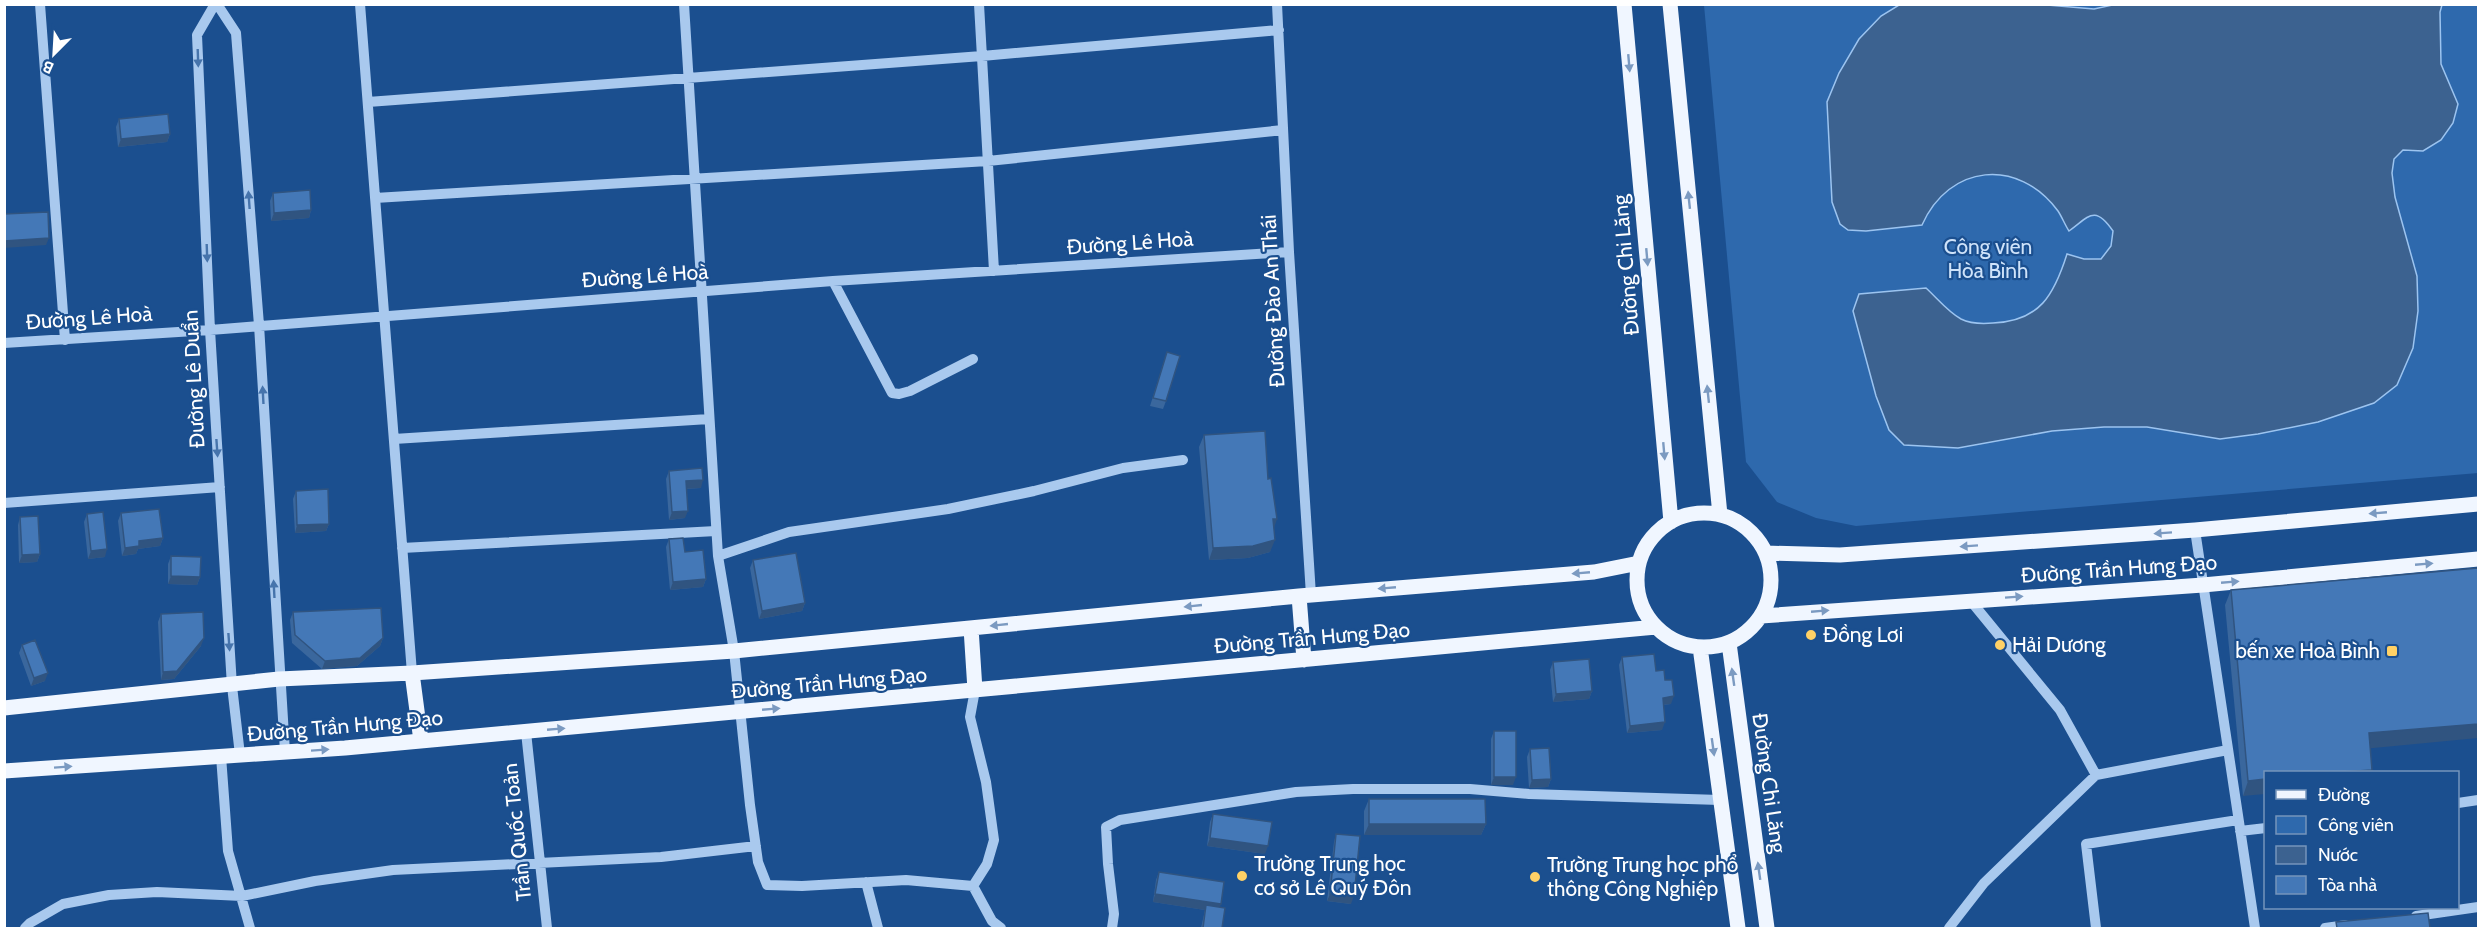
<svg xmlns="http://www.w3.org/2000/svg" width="2483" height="933" font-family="Cabin,sans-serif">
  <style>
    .green { fill: #2e69ad }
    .water { fill: #3c6290; stroke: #9cc4f0; stroke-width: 1.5 }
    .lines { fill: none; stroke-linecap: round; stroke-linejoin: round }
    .minor { stroke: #a9c9ee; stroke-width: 10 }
    .major { stroke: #f0f6ff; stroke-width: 15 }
    .wall { fill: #3a679d }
    .shaded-wall { fill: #305480 }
    .building { fill: #4478b7; stroke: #305480; stroke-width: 1.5 }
    .oneway { fill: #4674ac }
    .oneway2 { fill: #7b9ac1 }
    .poi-dot { fill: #ffd166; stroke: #1b4f8f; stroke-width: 2 }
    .labels { text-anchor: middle; stroke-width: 4.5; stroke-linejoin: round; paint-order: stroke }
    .street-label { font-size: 21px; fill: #fff; stroke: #1b4f8f }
    .park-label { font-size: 21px; fill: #cfe3fa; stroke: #1b4f8f }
    .poi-label { font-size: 21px; fill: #fff; stroke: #1b4f8f; text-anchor: start }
  </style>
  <rect width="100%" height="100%" fill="#1b4f8f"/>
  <path class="green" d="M 1704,5 L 2478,5 L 2478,473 L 1856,526 L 1816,518 L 1777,502 L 1746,462 Z"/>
  <path class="water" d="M 2047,5 L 2094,9 L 2117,4 L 2442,5 L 2440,12 L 2441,64 L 2458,104 L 2453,123 L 2441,140 L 2423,151 L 2403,150 L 2394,159 L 2392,173 L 2395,197 L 2417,276 L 2418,311 L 2413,348 L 2397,385 L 2374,403 L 2318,422 L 2258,434 L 2220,439 L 2147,427 L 2104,427 L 2052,431 L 1958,448 L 1904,445 L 1889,430 L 1876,396 L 1853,311 L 1859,294 L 1926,288 C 1937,298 1948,312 1961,319 C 1971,324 1982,324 1993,323 C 2040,321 2054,295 2067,254 L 2084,259 L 2101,259 L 2111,246 L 2113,231 C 2094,203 2088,218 2069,231 C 2065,225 2062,217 2058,211 C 2018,157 1949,164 1922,225 L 1866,231 L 1848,230 L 1840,224 L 1832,202 L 1827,102 L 1839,73 L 1859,39 L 1881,16 L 1899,5 Z"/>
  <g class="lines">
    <path class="minor" d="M 40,4 L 65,340
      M 215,4 L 197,35 L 210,330 L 232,686 L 240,755
      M 217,4 L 236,33 L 259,325 L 285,752
      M 360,4 L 412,673
      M 684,4 L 718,556 L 734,651 L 750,805 L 758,862 L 767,885 L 802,886 L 906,880 L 973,886 L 992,921 L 1001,928
      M 979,4 L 994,271
      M 1277,4 L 1289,252 L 1311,595
      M 368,102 L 982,56 L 1279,30
      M 375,198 L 988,161 L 1283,130
      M 833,281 L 892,393 L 899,394 L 910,391 L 973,359
      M 4,343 L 210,330 L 833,281 L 1289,252
      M 394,439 L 709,419
      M 4,503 L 220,487
      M 2195,530 L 2255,928
      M 402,548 L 716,531
      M 718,556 L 789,532 L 948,509 L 1034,491 L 1123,468 L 1183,460
      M 1970,600 L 2060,710 L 2096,775
      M 526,732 L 547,928
      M 221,756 L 228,851 L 250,928
      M 2458,803 L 2478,800
      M 2240,831 L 2266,828
      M 866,882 L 878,928
      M 973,886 L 987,864 L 994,840 L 986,782 L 970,717 L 975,690
      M 2416,916 L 2478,907
      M 25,928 L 30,923 L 63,904 L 109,895 L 157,892 L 242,896 L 315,881 L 393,870 L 661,857 L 756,846
      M 1112,928 L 1114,914 L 1108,864 L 1106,827 L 1120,820 L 1296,792 L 1353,789 L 1470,789 L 1529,794 L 1720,800
      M 1949,928 L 1984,883 L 2096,775 L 2228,750
      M 2096,928 L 2086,844 L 2238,820
      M 2325,928 L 2347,925"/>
    <path class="major" d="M 1624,4 L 1671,522
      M 1670,4 L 1720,515
      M1637 580a67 67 0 1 1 134 0a67 67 0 1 1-134 0Z
      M 1766,553 L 1840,555 L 2195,530 L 2478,504
      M 1299,596 L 1304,660
      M 1761,616 L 2203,585 L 2478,559
      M 971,628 L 975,690
      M 1729,643 L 1767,928
      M 1700,647 L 1738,928
      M 412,673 L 421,741
      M 4,708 L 279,679 L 412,673 L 734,651 L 1299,596 L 1594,572 L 1639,563
      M 4,771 L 345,748 L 1656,627"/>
  </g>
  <path class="wall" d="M 119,119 L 170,134 L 167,142 L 118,147 L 116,127 Z
    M 273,193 L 311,210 L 309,218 L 271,221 L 270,201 Z
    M 1167,352 L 1166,401 L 1163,409 L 1150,406 Z
    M 1204,435 L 1268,479 L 1274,528 L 1270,552 L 1248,558 L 1209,560 L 1199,447 Z
    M 669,471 L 701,488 L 686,489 L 685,518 L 669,520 L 666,479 Z
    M 296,491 L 329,524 L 326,531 L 295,533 L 293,499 Z
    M 121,513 L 163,538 L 160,546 L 138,549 L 136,554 L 122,556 L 118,521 Z
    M 87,514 L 105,557 L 88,559 L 84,522 Z
    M 20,517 L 40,554 L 37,562 L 19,563 L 18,525 Z
    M 669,539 L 685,552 L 706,579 L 703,587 L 670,590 L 666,547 Z
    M 171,556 L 200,577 L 197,585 L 168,584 L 168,564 Z
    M 753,560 L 805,603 L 802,611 L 759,619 L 750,568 Z
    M 2231,590 L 2370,748 L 2243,796 L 2225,605 Z
    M 293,612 L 383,638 L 380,646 L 357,666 L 322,669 L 292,643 L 290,620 Z
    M 161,614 L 201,646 L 174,679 L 161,680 L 158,622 Z
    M 22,645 L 45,681 L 31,686 L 19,653 Z
    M 1622,657 L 1656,671 L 1665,680 L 1671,704 L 1663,705 L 1662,730 L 1627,733 L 1619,665 Z
    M 1553,662 L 1592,691 L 1589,699 L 1553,702 L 1550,670 Z
    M 1494,731 L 1513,785 L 1491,785 L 1491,739 Z
    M 1530,749 L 1551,779 L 1548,787 L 1529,788 L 1527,757 Z
    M 1369,799 L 1486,824 L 1481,835 L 1364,835 L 1364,811 Z
    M 1213,814 L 1265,854 L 1207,846 L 1210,822 Z
    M 1336,834 L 1351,904 L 1327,901 L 1334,842 Z
    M 1159,872 L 1219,907 L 1222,928 L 1201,928 L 1205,910 L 1153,902 L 1156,880 Z"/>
  <path class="shaded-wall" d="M 170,134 L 167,142 L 118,147 L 121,139 Z
    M 311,210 L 309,218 L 271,221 L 274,213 Z
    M 49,238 L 46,245 L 4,248 L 4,241 Z
    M 703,480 L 701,488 L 683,489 L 686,481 Z
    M 688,511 L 685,518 L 669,520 L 672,512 Z
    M 1273,519 L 1277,519 L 1273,531 Z
    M 329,524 L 326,531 L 295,533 L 297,525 Z
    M 163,538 L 160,546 L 138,549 L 136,554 L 122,556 L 125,548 L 139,541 Z
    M 1275,540 L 1270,552 L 1248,558 L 1209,560 L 1213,548 Z
    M 107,549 L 105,557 L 88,559 L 91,551 Z
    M 40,554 L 37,562 L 19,563 L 22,555 Z
    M 171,576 L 200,577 L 197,585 L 168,584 Z
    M 706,579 L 703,587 L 670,590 L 673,582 Z
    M 805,603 L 802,611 L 759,619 L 762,611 Z
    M 204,638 L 201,646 L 174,679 L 161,680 L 163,672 Z
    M 383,638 L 380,646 L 357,666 L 322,669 L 325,661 Z
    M 48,673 L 45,681 L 31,686 L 34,678 Z
    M 1592,691 L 1589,699 L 1553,702 L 1556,694 Z
    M 1674,696 L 1671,704 L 1660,705 L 1663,698 Z
    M 1665,722 L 1662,730 L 1627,733 L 1630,726 Z
    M 2478,724 L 2478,738 L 2363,749 L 2369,733 Z
    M 2372,770 L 2371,772 L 2342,772 Z
    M 1494,777 L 1516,777 L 1513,785 L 1491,785 Z
    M 1551,779 L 1548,787 L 1529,788 L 1532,780 Z
    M 2265,779 L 2265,794 L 2243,796 L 2248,781 Z
    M 1369,824 L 1486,824 L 1481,835 L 1364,835 Z
    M 1210,838 L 1268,846 L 1265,854 L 1207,846 Z
    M 1155,894 L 1221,904 L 1218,912 L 1206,905 L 1205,910 L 1153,902 Z
    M 1330,894 L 1354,896 L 1351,904 L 1327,901 Z"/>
  <path class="building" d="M 168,114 L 170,134 L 121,139 L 119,119 Z
    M 310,190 L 311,210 L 274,213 L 273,193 Z
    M 48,212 L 49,238 L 4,241 L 4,214 Z
    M 1167,352 L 1180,356 L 1166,401 L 1153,398 Z
    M 1265,431 L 1268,479 L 1271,478 L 1277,519 L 1273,519 L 1275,540 L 1253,546 L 1213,548 L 1204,435 Z
    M 702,468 L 703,480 L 686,481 L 688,511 L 672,512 L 669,471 Z
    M 328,489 L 329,524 L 297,525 L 296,491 Z
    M 159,509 L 163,538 L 139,541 L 139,546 L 125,548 L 121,513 Z
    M 103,512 L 107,549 L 91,551 L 87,514 Z
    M 38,516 L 40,554 L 22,555 L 20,517 Z
    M 683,538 L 685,552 L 703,550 L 706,579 L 673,582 L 669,539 Z
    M 796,553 L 805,603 L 762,611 L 753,560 Z
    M 171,556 L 201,557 L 200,577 L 171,576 Z
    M 2478,568 L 2478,724 L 2369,733 L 2372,770 L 2342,772 L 2265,772 L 2265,779 L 2248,781 L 2231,590 Z
    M 381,608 L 383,638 L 360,658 L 325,661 L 295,635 L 293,612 Z
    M 203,612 L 204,638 L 177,671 L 163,672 L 161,614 Z
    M 35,640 L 48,673 L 34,678 L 22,645 Z
    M 1654,654 L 1656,671 L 1664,670 L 1665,680 L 1672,680 L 1674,696 L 1663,698 L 1665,722 L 1630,726 L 1622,657 Z
    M 1589,659 L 1592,691 L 1556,694 L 1553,662 Z
    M 1494,731 L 1516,731 L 1516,777 L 1494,777 Z
    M 1549,748 L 1551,779 L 1532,780 L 1530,749 Z
    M 1369,799 L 1485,799 L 1486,824 L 1369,824 Z
    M 1213,814 L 1272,822 L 1268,846 L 1210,838 Z
    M 1336,834 L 1360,836 L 1354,896 L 1330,894 Z
    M 1159,872 L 1224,882 L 1221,904 L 1155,894 Z
    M 1206,905 L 1225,908 L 1222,928 L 1203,928 Z
    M 2428,913 L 2430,928 L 2337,928 L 2336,922 Z"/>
  <defs><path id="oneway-solid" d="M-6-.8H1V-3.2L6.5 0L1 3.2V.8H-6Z" transform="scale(1.5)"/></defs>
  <g class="oneway">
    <use href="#oneway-solid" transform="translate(198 58) rotate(88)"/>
    <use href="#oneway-solid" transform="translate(249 200) rotate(-94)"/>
    <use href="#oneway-solid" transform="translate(207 253) rotate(88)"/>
    <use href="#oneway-solid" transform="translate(263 395) rotate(-93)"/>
    <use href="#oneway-solid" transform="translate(217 448) rotate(86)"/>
    <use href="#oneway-solid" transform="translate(274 589) rotate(-93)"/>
    <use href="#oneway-solid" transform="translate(229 642) rotate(86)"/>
  </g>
  <g class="oneway2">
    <use href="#oneway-solid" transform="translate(1629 63) rotate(85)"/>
    <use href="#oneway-solid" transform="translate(1689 200) rotate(-96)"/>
    <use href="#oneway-solid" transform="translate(1647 257) rotate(85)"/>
    <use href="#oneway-solid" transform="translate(1708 394) rotate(-96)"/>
    <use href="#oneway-solid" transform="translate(1664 451) rotate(85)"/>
    <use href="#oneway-solid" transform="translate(2378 513) rotate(175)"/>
    <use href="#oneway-solid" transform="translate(2163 533) rotate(176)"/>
    <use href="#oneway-solid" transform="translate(1969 546) rotate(176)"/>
    <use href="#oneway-solid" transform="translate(2424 564) rotate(-5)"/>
    <use href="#oneway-solid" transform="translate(1581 573) rotate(175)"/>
    <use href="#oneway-solid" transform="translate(2230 582) rotate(-5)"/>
    <use href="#oneway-solid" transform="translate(1387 588) rotate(175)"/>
    <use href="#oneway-solid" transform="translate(2014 597) rotate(-4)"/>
    <use href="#oneway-solid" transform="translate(1193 606) rotate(174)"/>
    <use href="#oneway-solid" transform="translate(1820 611) rotate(-5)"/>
    <use href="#oneway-solid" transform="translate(999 625) rotate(174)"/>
    <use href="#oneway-solid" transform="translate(1733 677) rotate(-98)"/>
    <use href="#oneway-solid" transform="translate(771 709) rotate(-5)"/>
    <use href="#oneway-solid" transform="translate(556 729) rotate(-5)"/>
    <use href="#oneway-solid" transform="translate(1713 747) rotate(82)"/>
    <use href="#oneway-solid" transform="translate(320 750) rotate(-4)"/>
    <use href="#oneway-solid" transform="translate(63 767) rotate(-4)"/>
    <use href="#oneway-solid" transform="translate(1759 871) rotate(-98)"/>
  </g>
  <g class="poi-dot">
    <circle cx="1811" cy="635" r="6"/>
    <circle cx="2000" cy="645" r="6"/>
    <rect x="2386" y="645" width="12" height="12" rx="3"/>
    <circle cx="1242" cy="876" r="6"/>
    <circle cx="1535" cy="877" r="6"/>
  </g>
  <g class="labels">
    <g class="street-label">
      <text transform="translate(1130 243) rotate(-4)" y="7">Đường Lê Hoà</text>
      <text transform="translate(1626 265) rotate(-95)" y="7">Đường Chi Lăng</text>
      <text transform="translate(645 276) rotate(-4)" y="7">Đường Lê Hoà</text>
      <text transform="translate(1273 301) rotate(-93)" y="7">Đường Đào An Thái</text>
      <text transform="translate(89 318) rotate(-4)" y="7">Đường Lê Hoà</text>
      <text transform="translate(194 379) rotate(-93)" y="7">Đường Lê Duẩn</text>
      <text transform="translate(2119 569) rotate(-4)" y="7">Đường Trần Hưng Đạo</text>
      <text transform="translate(1312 638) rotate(-5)" y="7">Đường Trần Hưng Đạo</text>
      <text transform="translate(829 683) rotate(-5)" y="7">Đường Trần Hưng Đạo</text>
      <text transform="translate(345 726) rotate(-5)" y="7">Đường Trần Hưng Đạo</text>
      <text transform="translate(1769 783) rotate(82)" y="7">Đường Chi Lăng</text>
      <text transform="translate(517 832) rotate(-96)" y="7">Trần Quốc Toản</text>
    </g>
    <g class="park-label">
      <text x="1988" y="254">Công viên<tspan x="1988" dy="24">Hòa Bình</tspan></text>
    </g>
    <g class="poi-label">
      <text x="1823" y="642">Đồng Lơi</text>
      <text x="2012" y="652">Hải Dương</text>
      <text x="2380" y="658" text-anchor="end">bến xe Hoà Bình</text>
      <text x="1254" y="871">Trường Trung học<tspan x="1254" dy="24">cơ sở Lê Quý Đôn</tspan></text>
      <text x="1547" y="872">Trường Trung học phổ<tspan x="1547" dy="24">thông Công Nghiệp</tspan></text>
    </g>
  </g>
  <rect width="2483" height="933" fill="none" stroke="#ffffff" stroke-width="12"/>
  <rect x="2264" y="771" width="195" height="138" fill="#1b4f8f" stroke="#7695bc" stroke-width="1.5"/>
  <rect x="2276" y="790" width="30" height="9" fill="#f0f6ff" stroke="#7695bc" stroke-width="1.5"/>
  <text x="2318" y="801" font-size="18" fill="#ffffff">Đường</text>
  <rect x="2276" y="816" width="30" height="18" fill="#2e69ad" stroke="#7695bc" stroke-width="1.5"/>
  <text x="2318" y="831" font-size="18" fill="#ffffff">Công viên</text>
  <rect x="2276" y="846" width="30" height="18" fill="#3c6290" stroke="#7695bc" stroke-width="1.5"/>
  <text x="2318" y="861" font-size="18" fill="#ffffff">Nước</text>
  <rect x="2276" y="876" width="30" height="18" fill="#4478b7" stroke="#7695bc" stroke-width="1.5"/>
  <text x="2318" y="891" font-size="18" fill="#ffffff">Tòa nhà</text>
  <g transform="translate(54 54) rotate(204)" stroke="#1b4f8f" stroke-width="4.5" paint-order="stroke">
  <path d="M0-4.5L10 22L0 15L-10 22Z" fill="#ffffff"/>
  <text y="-9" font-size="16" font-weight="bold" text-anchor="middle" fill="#ffffff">B</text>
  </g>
</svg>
